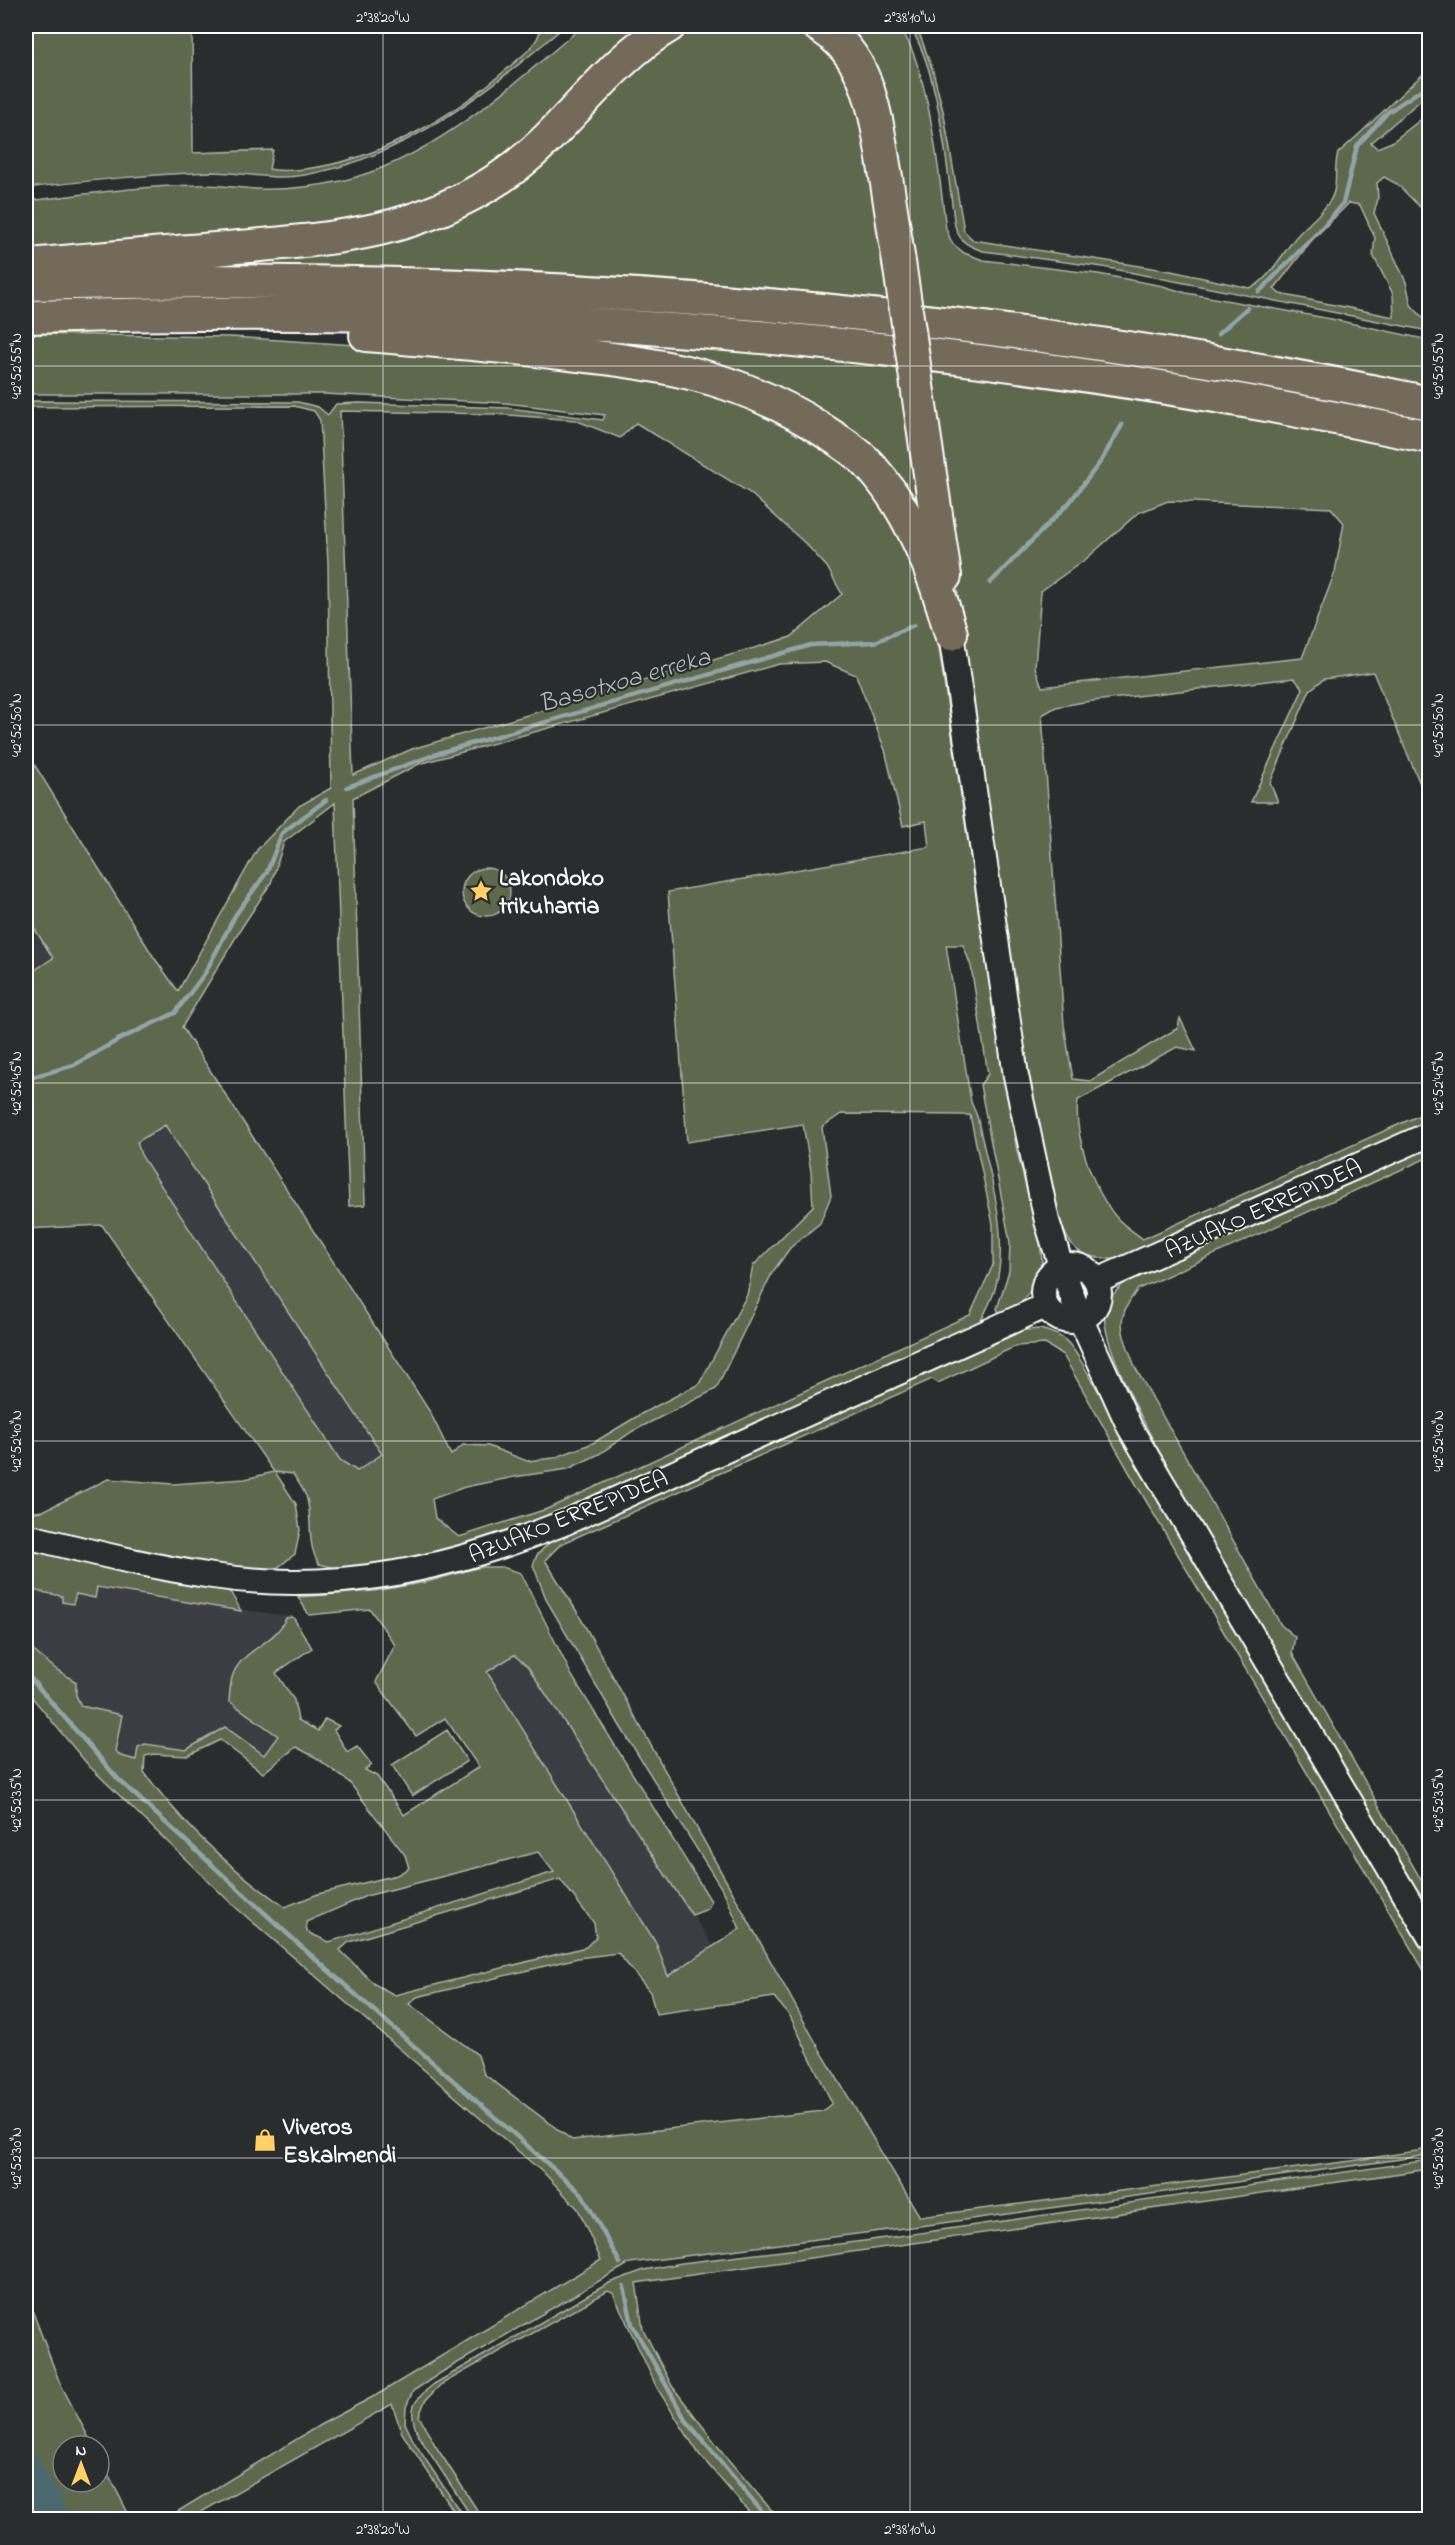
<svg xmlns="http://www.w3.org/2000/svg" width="1455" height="2545" font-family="'Indie Flower',sans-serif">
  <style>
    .built { fill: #3a3e43 }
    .green { fill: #5d674e; stroke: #aeb3a6; stroke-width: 1.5; fill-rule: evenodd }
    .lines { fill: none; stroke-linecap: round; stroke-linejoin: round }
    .stream { stroke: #93a4a8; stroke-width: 4.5 }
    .river { stroke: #4b686e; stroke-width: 28 }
    .secondary-casing { stroke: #fff; stroke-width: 28 }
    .highway-casing { stroke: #fff; stroke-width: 36 }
    .secondary { stroke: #2a2d2e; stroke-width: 24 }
    .highway { stroke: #736b5a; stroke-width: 32 }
    .highway-bridge-casing { stroke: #fff; stroke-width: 36; stroke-linecap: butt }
    .highway-bridge { stroke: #736b5a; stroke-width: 32 }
    .ticks { fill: none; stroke: #fff; stroke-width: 1.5; stroke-opacity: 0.45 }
    .labels { text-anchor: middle; stroke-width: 4.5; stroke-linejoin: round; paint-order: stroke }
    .poi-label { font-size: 24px; font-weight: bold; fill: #fff; stroke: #2a2d2e; text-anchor: start }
    .street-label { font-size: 24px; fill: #fff; stroke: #2a2d2e }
    .water-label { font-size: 26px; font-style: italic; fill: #aebbbe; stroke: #2a2d2e }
    .neatline { fill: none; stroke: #fff; stroke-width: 2 }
    .ticks-label { font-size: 15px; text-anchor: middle; fill: #fff }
  </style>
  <rect width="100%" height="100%" fill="#2a2d2e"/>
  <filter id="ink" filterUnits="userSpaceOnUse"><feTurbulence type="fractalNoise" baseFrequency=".0167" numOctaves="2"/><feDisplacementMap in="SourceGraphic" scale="12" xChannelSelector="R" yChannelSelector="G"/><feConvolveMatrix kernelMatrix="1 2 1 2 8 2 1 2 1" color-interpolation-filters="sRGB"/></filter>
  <g filter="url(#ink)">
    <path class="built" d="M 26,915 L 53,958 L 26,977 Z
      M 165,1125 L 382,1454 L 356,1471 L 340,1460 L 141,1155 L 137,1142 Z
      M 26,1571 L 105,1589 L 293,1617 L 261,1667 L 279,1736 L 264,1756 L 225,1727 L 186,1750 L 145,1744 L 136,1760 L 121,1756 L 105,1743 L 26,1653 Z
      M 514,1655 L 528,1667 L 714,1947 L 667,1976 L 656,1943 L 487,1672 Z"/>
    <path class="green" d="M 26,26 L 192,26 L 193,153 L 273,150 L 269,169 C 281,172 292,170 305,169 C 380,160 452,117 508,68 C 520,57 541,44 540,26 L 565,26 C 488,91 408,157 305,175 C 271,181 244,172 211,172 C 149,174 87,181 26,188 Z
      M 583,26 L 648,26 L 506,159 L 429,205 L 338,227 L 26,254 L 26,201 C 82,195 140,186 197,185 C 217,184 236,188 256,189 C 285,190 313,187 341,181 C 433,160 513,84 583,26 Z
      M 680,26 L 807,26 L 837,47 L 914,275 L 840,26 L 898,26 C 928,58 940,182 946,229 L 952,243 L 964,253 L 983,260 L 1098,274 L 1163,286 L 1186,293 L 1331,319 L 1429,340 L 1429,387 C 1141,324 839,287 545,272 C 407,265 269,266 131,265 L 434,222 Z
      M 909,26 L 917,27 L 933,71 L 944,115 L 964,231 L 973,240 L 1171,271 L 1249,288 C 1266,285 1284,251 1296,237 C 1306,225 1323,213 1331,199 C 1339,185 1333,168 1338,153 C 1370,126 1397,96 1429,69 L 1429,93 L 1371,143 L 1377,148 L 1392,142 L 1429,113 L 1429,216 L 1397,184 L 1384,177 L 1377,183 L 1378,199 L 1374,213 L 1406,282 L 1411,305 L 1424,319 L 1429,321 L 1429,331 L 1103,267 L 983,251 C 968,246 960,242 955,226 C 947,172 940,69 909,26 ZM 1349,203 L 1360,205 L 1375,238 L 1373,255 L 1393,294 L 1394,317 L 1280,294 L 1274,289 L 1312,240 Z
      M 26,334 L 231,337 L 418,349 L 671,378 L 783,417 L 862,476 L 891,514 L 932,603 L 1002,1067 L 1017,1151 L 1040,1242 L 1042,1262 L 1037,1280 L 1024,1300 L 1000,1314 L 997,1309 L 1009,1271 L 1010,1242 L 980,1085 L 988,1074 L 971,966 L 963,945 L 946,945 L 971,1102 L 977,1116 C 988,1171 1011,1233 995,1289 C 992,1300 985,1312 980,1323 L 574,1508 L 458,1551 L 345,1570 L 319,1564 C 306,1543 313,1522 307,1499 C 305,1491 298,1482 293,1474 L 275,1472 L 296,1504 L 300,1530 L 295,1554 L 277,1568 L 257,1570 L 201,1563 L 26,1527 L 26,1513 L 43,1511 L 108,1479 L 173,1484 L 245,1479 L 274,1472 L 102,1225 L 26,1229 L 26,976 L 53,958 L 26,915 L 26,751 L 153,956 L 178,991 L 257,850 L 299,806 L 331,788 L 328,563 L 320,420 L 314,411 L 294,406 L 26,407 L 26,401 L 298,402 L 318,407 L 328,415 L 336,404 L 360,403 L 508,408 L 603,420 L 605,415 L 506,403 L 323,394 L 26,394 ZM 340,411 L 493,414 L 575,420 L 620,438 L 636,423 L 750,493 L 807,545 L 827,567 L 842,594 L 791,637 L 412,749 L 353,775 ZM 825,662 L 856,675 L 885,750 L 903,826 L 926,821 L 929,847 L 668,892 L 687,1142 L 803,1124 L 811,1171 L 813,1206 L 753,1266 L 747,1295 L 699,1384 L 641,1414 L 593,1443 L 554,1458 L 527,1461 L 488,1446 L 463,1445 L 451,1455 L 430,1412 L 182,1027 L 242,927 L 271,883 L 284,842 L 335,803 L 349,1206 L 365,1205 L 353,798 L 419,764 L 779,664 ZM 841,1114 L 970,1115 L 993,1224 L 993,1265 L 970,1315 L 547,1509 L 459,1537 L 435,1518 L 432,1499 L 465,1487 L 514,1477 L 568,1469 L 599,1454 L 633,1431 L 716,1389 L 772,1273 L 790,1248 L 820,1223 L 831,1196 L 822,1127 ZM 165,1125 L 382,1454 L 357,1471 L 340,1460 L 141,1155 L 137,1142 Z
      M 516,335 C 681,347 846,357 1010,378 C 1150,397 1290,423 1429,450 L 1429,805 L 1373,672 L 1324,679 L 1310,690 L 1270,783 L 1278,802 L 1251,802 L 1303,689 L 1294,678 L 1084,702 L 1056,707 L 1042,715 L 1064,1025 L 1073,1079 L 1090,1081 L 1178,1028 L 1180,1018 L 1196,1051 L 1177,1047 L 1078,1100 C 1073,1136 1094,1191 1117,1218 C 1124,1226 1134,1232 1143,1239 L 1429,1111 L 1429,1123 L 1120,1260 C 1106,1259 1087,1258 1076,1249 C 1053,1229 1043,1142 1037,1111 L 1032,1097 L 966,656 L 934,415 L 936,402 L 909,404 L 932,551 L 835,429 ZM 1168,501 L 1331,508 L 1344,523 L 1335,572 L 1302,658 L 1042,687 L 1035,667 L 1041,591 L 1086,559 L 1138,513 Z
      M462 892a24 24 0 1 1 48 0a24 24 0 1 1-48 0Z
      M 1429,1147 L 1429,1157 L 1138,1289 C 1112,1322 1123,1332 1135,1367 L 1281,1625 L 1295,1637 L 1292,1653 L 1429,1894 L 1429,1913 L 1162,1457 C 1147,1428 1099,1340 1105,1311 C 1107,1299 1118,1289 1126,1281 Z
      M 1040,1329 C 1064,1335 1070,1342 1082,1363 L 1429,1962 L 1429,1979 L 1136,1484 L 1063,1355 L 1045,1344 L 1016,1346 L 938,1383 L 932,1379 L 561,1544 L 545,1560 L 577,1612 L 816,2043 L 920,2217 L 1351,2161 L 1429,2149 L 1429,2155 L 935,2224 L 630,2263 L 442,2372 L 413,2391 L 406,2407 L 405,2423 L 414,2442 L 465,2519 L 459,2519 L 402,2433 L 392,2404 L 189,2519 L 165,2519 L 320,2425 L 380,2393 L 601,2260 L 578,2209 L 547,2176 L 233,1905 L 89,1766 L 26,1690 L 26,1645 L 57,1670 L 76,1682 L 76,1695 L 81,1706 L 122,1715 L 115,1751 L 121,1756 L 136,1760 L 138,1747 L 145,1744 L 186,1750 L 225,1727 L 264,1755 L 278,1736 L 229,1701 C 230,1692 230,1680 234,1672 C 245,1648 275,1644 286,1618 L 293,1617 L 312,1648 L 276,1673 L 294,1700 L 298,1720 L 318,1731 L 325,1719 L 339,1726 L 334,1730 L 347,1752 L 357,1746 L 372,1765 L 365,1770 L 377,1776 L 404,1815 L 479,1767 L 445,1718 L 416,1736 L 376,1682 L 395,1645 L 370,1609 L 309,1615 L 298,1597 L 374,1591 L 427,1582 L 480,1567 L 502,1567 L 521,1573 L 572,1676 L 711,1901 L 708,1909 L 692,1915 L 528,1667 L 514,1655 L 487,1672 L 656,1943 L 668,1976 L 740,1929 L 725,1894 L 620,1726 L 547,1601 L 533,1565 L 537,1555 L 554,1538 L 1015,1331 ZM 220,1740 L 263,1773 L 296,1747 L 315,1757 L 349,1782 L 405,1855 L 409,1868 L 397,1875 L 318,1894 L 285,1907 C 230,1869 184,1826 144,1772 L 145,1756 L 154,1754 L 187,1756 ZM 538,1852 L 554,1872 L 329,1942 L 307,1932 L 306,1922 L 366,1896 ZM 560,1879 L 594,1923 L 596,1937 L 586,1947 L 395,1995 L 374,1984 L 340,1950 L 349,1942 ZM 618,1953 L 650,1992 L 656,2014 L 774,1997 L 790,2016 L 832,2103 L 823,2111 L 572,2140 L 484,2074 L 478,2055 L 409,2004 L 417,1997 L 578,1958 Z
      M 26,1548 L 224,1589 L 231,1593 L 241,1611 L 97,1587 L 95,1598 L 76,1594 L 73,1604 L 62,1602 L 62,1596 L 26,1589 Z
      M 447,1730 L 467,1761 L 412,1796 L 392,1765 Z
      M 1429,2160 L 1429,2169 L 636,2283 L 643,2329 L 672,2386 L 726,2457 L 779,2519 L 755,2519 L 699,2454 L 657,2388 L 613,2293 L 608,2291 L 440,2385 L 425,2401 L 419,2416 L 435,2445 L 483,2519 L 473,2519 L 418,2435 C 407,2409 413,2400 434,2384 L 609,2283 L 644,2270 L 682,2263 L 864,2241 Z
      M 26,2294 L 59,2381 L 93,2446 L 63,2446 L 63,2482 L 99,2482 L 99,2456 L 131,2519 L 26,2519 Z"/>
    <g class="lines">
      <path class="stream" d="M 1259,292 L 1322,228 L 1343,203 L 1357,146 L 1388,112 L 1430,84
        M 1218,334 L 1247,308
        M 990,583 L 1069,503 L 1101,461 L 1122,425
        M 347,787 L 439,753 L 811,645 L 875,642 L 914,625
        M 26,1079 L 74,1065 L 120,1039 L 175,1013 L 205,973 L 236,914 L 267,872 L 282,833 L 326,800
        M 26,1673 L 118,1779 L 304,1949 L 582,2194 L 620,2263
        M 624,2287 L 632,2324 L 685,2419 L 769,2520"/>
      <path class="river" d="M 26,2465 L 56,2520"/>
      <g class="secondary-casing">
        <path id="secondary" d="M 951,634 L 1016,1076 L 1047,1221 L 1061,1266 L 1081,1320 L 1130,1428 L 1430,1937
          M1043 1293a28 28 0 1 1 56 0a28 28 0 1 1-56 0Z
          M 1097,1281 L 1430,1134
          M 26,1536 C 88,1551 150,1567 213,1576 C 338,1595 451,1568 566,1522 L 1045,1306"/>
      </g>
      <g class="highway-casing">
        <path id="highway" d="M 819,26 C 870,55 876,118 885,171 C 890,201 894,231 899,262
          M 41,264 C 103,258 165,253 227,248 C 329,239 412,236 501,177 C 564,135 604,64 669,26
          M 26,284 C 496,271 968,305 1430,403
          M 26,317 C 167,313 310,312 451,317 C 780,330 1108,369 1430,437
          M 366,335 C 428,340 490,345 552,352 C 654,363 737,373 824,431 C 840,441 859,453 871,467 C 912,513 935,575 951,634
          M 920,406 L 945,576"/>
      </g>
      <use href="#secondary" class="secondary"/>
      <use href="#highway" class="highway"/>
      <g class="highway-bridge-casing">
        <path id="highway-bridge" d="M 899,262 L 920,406"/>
      </g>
      <use href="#highway-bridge" class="highway-bridge"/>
    </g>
  </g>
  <path class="ticks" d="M 383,26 L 383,2520M 910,26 L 910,2520M 26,366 L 1430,366M 26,725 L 1430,725M 26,1083 L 1430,1083M 26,1441 L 1430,1441M 26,1800 L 1430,1800M 26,2158 L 1430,2158M 26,2516 L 1430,2516"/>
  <defs>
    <g id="sight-bare" transform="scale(1.8)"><path d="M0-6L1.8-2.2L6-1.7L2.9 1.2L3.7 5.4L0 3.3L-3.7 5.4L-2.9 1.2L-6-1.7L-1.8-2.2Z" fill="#ffd166" stroke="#2a2d2e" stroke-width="2.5" paint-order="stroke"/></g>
    <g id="shop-bare" transform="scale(1.8)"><path d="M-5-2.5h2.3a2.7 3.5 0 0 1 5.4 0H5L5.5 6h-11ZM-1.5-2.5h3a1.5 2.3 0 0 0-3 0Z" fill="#ffd166" stroke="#2a2d2e" stroke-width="2.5" paint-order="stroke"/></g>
  </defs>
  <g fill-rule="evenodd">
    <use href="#sight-bare" x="481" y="891"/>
    <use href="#shop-bare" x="265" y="2140"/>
  </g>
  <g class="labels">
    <g class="poi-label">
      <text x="499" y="885">Lakondoko<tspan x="499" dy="28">trikuharria</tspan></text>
      <text x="283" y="2134">Viveros<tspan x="283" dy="28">Eskalmendi</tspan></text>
    </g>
    <g class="street-label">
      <text transform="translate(1263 1208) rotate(-24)" y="8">AZUAKO ERREPIDEA</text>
      <text transform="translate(568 1516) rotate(-22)" y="8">AZUAKO ERREPIDEA</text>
    </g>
    <g class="water-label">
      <text transform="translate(624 679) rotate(-16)" y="9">Basotxoa erreka</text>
    </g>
  </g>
  <rect width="1455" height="2545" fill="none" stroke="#2a2d2e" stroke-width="66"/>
  <g transform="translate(81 2464)"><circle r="28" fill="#2a2d2e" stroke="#7f8182" stroke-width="1.5"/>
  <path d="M0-4.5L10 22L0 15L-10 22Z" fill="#ffd166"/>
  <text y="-9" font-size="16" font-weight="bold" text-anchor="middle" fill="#ffffff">N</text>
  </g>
  <rect x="33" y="33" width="1389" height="2479" class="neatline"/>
  <g class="ticks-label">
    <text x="383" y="22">2°38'20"W</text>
    <text x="910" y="22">2°38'10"W</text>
    <text transform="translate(16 366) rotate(-90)" y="5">42°52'55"N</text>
    <text transform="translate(1438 366) rotate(-90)" y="5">42°52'55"N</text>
    <text transform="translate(16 725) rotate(-90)" y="5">42°52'50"N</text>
    <text transform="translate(1438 725) rotate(-90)" y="5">42°52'50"N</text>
    <text transform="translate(16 1083) rotate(-90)" y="5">42°52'45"N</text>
    <text transform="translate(1438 1083) rotate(-90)" y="5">42°52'45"N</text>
    <text transform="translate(16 1441) rotate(-90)" y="5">42°52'40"N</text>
    <text transform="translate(1438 1441) rotate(-90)" y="5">42°52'40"N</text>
    <text transform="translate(16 1800) rotate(-90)" y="5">42°52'35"N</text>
    <text transform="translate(1438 1800) rotate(-90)" y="5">42°52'35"N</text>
    <text transform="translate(16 2158) rotate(-90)" y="5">42°52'30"N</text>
    <text transform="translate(1438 2158) rotate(-90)" y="5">42°52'30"N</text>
    <text x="383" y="2534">2°38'20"W</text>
    <text x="910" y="2534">2°38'10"W</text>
  </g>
</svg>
